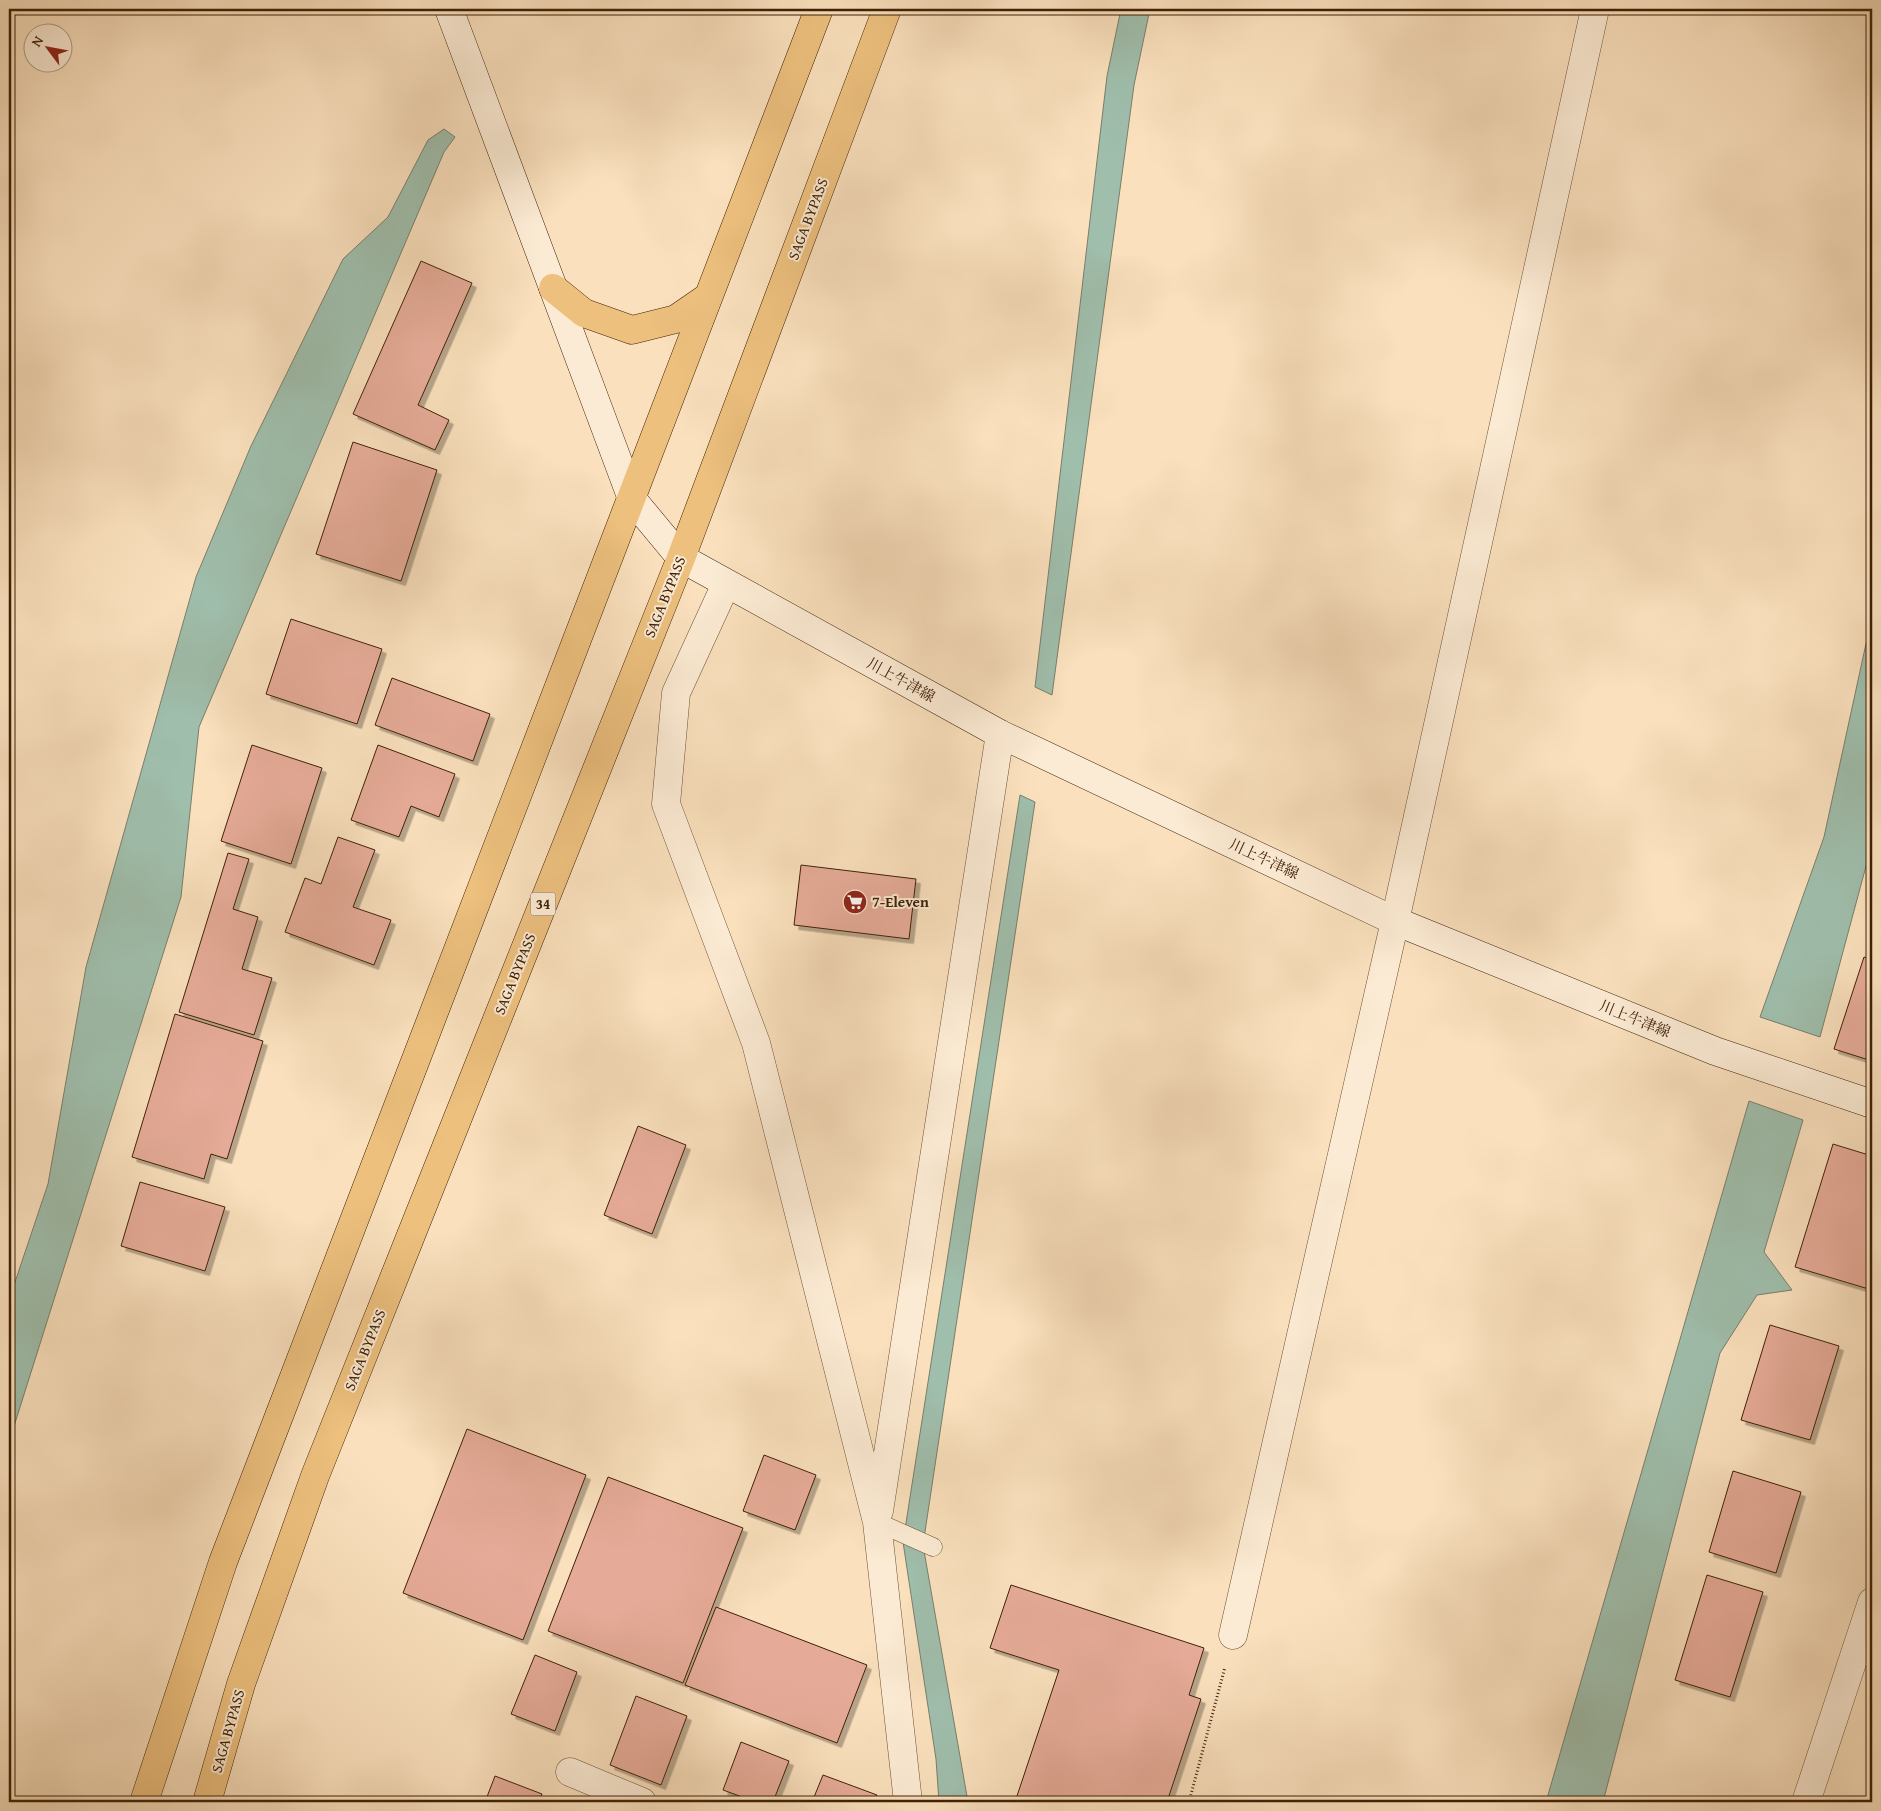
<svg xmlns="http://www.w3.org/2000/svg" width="1881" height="1811" font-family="'Gentium Book Plus','Noto Serif JP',serif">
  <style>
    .water { fill: #9fbeac; stroke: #797f6a }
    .building { fill: #e6ab98; stroke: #3f2107; filter: url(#shadow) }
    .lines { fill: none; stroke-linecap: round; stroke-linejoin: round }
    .lane-casing { stroke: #6e5134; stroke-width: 19 }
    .street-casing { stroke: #6e5134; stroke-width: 29 }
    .secondary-casing { stroke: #3f2107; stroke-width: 29 }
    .highway-casing { stroke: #3f2107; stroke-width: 29 }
    .path { stroke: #3f2107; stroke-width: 3; stroke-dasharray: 1 2.5; stroke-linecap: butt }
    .lane { stroke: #fcebd4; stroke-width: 18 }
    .street { stroke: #fcebd4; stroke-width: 28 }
    .secondary { stroke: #fcebd4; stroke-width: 28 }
    .highway { stroke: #edc07e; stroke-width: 28 }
    .labels { text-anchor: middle; stroke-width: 4; stroke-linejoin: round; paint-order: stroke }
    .shield { fill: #fcebd4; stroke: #785e44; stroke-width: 1 }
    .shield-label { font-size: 14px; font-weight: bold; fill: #3f2107 }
    .street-label { font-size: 15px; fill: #3f2107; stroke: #fcebd4 }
    .poi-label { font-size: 15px; font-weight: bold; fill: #3f2107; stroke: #fcebd4; text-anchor: start }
  </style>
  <defs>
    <filter id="shadow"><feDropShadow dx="4.5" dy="4.5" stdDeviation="0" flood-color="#0004"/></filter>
  </defs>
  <rect width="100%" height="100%" fill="#fae0bd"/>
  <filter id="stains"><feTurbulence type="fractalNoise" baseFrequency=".004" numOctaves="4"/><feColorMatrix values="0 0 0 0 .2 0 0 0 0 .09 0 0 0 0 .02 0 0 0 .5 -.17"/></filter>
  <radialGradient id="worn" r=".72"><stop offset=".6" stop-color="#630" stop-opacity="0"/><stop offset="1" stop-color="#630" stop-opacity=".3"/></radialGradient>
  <path class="water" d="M 1121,9 L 1150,9 L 1134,85 L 1052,695 L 1035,687 L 1107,76 Z
    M 444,129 L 455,137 L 444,152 L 199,727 L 181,897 L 9,1442 L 9,1300 L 48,1184 L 86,967 L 196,577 L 251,446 L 343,259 L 388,217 L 428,140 Z
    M 1872,616 L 1872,844 L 1820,1037 L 1760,1017 L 1824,837 Z
    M 1020,795 L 1035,802 L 923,1545 L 968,1802 L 939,1802 L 936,1759 L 903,1542 Z
    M 1749,1101 L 1803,1120 L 1764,1252 L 1792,1290 L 1757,1295 L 1720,1353 L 1603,1802 L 1546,1802 Z"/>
  <path class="building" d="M 421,261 L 472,283 L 418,405 L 449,420 L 435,450 L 353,414 Z
    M 353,442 L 437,470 L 401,581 L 316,554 Z
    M 291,619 L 382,649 L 357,724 L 266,694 Z
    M 392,678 L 490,714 L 473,761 L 375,725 Z
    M 252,745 L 322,768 L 291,864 L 221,841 Z
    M 378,745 L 455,774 L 439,817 L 411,806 L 399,837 L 351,820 Z
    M 338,837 L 375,850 L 353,907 L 391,920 L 374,965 L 285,932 L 305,878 L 321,884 Z
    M 228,853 L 249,859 L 233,909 L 258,917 L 242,969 L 272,978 L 254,1035 L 179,1012 Z
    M 801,865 L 916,879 L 909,939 L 794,925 Z
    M 1864,957 L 1872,960 L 1872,1061 L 1834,1049 Z
    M 175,1014 L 263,1041 L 227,1159 L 211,1154 L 204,1179 L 132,1157 Z
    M 638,1126 L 686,1145 L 652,1234 L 604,1215 Z
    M 1833,1144 L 1872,1156 L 1872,1290 L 1795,1267 Z
    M 140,1182 L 225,1207 L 205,1271 L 121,1246 Z
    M 1770,1325 L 1839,1346 L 1810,1440 L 1741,1420 Z
    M 467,1429 L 586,1475 L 523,1640 L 403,1593 Z
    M 764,1455 L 816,1475 L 795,1530 L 743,1511 Z
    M 1733,1471 L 1801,1492 L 1776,1573 L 1709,1552 Z
    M 608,1477 L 743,1528 L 683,1683 L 548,1631 Z
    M 1707,1575 L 1763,1592 L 1730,1697 L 1675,1680 Z
    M 1011,1585 L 1204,1648 L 1189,1695 L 1201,1699 L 1167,1802 L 1015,1802 L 1059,1670 L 990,1648 Z
    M 716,1607 L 867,1665 L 837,1743 L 685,1685 Z
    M 535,1655 L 577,1672 L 555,1731 L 511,1714 Z
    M 636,1696 L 687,1716 L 661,1785 L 610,1765 Z
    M 741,1742 L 789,1761 L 773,1802 L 756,1802 L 723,1790 Z
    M 823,1775 L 877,1795 L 874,1802 L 812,1802 Z
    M 495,1776 L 542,1794 L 539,1802 L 485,1802 Z"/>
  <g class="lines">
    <g class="lane-casing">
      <path id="lane" d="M 877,1522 L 933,1547"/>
    </g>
    <g class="street-casing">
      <path id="street" d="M 726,584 L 676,693 L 666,804 L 756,1043 L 877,1522 L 908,1802
        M 879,1511 L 1000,734
        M 1233,1635 L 1395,921 L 1595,9
        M 570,1772 L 642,1802
        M 1806,1802 L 1872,1602"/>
    </g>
    <g class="secondary-casing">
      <path id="secondary" d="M 449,9 L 632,499 L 681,558 L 1000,734 L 1395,921 L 1715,1051 L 1872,1104"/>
    </g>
    <g class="highway-casing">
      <path id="highway" d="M 553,288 L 584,313 L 632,330 L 676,319 L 708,297
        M 144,1802 L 223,1562 L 819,9
        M 207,1802 L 241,1684 L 315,1476 L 681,558 L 887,9"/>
    </g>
    <path class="path" d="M 1189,1802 L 1225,1667"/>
    <use href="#lane" class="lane"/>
    <use href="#street" class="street"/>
    <use href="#secondary" class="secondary"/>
    <use href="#highway" class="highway"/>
  </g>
  <defs>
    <g id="supermarket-disc" transform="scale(1.25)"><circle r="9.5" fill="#8f2418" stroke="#fcebd4"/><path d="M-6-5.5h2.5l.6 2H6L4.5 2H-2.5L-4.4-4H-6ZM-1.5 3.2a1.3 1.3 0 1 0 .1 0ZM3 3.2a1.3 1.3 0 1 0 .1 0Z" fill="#fff"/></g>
  </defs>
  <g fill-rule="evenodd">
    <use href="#supermarket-disc" x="855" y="902"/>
  </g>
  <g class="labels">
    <rect class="shield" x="530.5" y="892.5" width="25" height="23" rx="4"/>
    <g class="shield-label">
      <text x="543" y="909">34</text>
    </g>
    <g class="street-label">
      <text transform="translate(808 219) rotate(-69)" y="5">SAGA BYPASS</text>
      <text transform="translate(665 597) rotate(-68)" y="5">SAGA BYPASS</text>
      <text transform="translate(901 680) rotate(29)" y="5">川上牛津線</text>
      <text transform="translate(1264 859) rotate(25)" y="5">川上牛津線</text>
      <text transform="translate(515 974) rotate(-68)" y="5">SAGA BYPASS</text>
      <text transform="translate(1635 1019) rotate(22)" y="5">川上牛津線</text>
      <text transform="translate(365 1350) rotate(-68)" y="5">SAGA BYPASS</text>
      <text transform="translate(228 1731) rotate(-74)" y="5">SAGA BYPASS</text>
    </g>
    <g class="poi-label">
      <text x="872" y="907">7-Eleven</text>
    </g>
  </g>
  <rect width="1881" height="1811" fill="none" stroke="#fae0bd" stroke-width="30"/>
  <rect x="10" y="10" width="1861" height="1791" fill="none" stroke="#3f2107" stroke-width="2.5"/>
  <rect x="15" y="15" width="1851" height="1781" fill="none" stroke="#3f2107"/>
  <g transform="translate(48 48) rotate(302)"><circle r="24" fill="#fcebd4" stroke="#b09a82"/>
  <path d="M0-4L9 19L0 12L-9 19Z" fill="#8f2418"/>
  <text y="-8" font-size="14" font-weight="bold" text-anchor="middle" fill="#3f2107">N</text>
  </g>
  <rect width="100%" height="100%" filter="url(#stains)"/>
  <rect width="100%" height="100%" fill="url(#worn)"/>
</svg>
